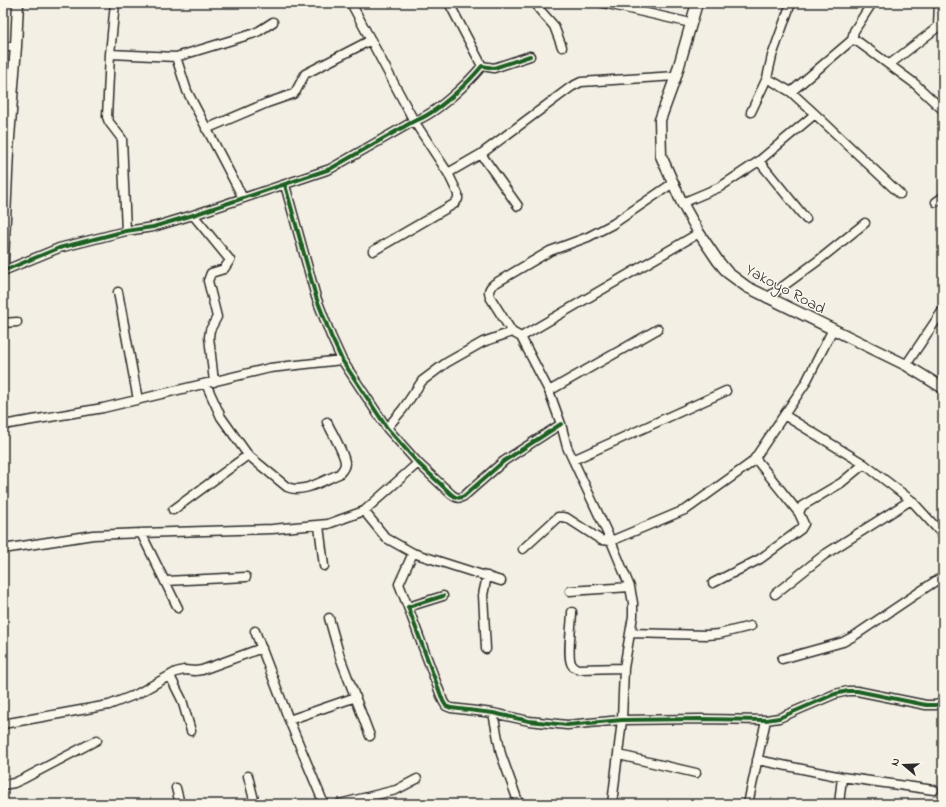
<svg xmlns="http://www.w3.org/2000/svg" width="946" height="807" font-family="'Indie Flower',sans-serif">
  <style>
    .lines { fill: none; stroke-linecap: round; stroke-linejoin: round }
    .minor-casing { stroke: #2b2b2b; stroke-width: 11 }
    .major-casing { stroke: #2b2b2b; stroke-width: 13 }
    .minor { stroke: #fbf7ec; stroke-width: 8 }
    .major { stroke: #fbf7ec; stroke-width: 10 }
    .cycleway-casing { stroke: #fbf7ec; stroke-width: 6 }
    .cycleway { stroke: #1b5e20; stroke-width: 4 }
    .labels { text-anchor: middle; stroke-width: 3; stroke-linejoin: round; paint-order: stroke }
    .street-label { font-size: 16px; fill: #2b2b2b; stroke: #fbf7ec }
  </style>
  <rect width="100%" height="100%" fill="#f3efe4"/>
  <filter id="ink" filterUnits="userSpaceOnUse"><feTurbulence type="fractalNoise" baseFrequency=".025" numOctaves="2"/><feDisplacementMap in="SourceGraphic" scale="8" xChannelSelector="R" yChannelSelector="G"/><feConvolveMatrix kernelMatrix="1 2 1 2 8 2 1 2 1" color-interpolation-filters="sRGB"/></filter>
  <g filter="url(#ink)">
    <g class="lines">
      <g class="minor-casing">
        <path id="minor" d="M 115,3 L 110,54 L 107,117 L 109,122 L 122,139 L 126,231
          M 351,3 L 414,121 L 448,173 L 458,194 L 458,199 L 454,204 L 373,251
          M 449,3 L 482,66
          M 536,3 L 539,9 L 554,26 L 562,47
          M 603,3 L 691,23
          M 852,40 L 857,41 L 914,83 L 943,110
          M 3,47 L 16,46
          M 110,54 L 176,57 L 252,34 L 259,31 L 273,22
          M 176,57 L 187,91 L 243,198
          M 890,64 L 938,27 L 939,4
          M 767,78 L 791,92 L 815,114 L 900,194
          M 791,92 L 852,40 L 854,31 L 872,3
          M 751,112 L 767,78 L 772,56 L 791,3
          M 206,129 L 267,103 L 293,94 L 296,91 L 305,74 L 371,40
          M 481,154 L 518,206
          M 759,161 L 806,219
          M 448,173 L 481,154 L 571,87 L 581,82 L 676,76
          M 673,183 L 613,224 L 588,237 L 550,251 L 494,284 C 489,288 488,291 490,297 L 512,332 L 521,337 L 699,233
          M 285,185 L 316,297 L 331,336 L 342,360 L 387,428 L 418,463 L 451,494 C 456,498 459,499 464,496 L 504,461 L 561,424
          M 936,202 L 943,197
          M 682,203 L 720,187 L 759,161 L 815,114
          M 193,215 L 230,260 L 224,269 L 211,273 L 208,281 L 217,317 L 210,330 L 209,337 L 214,382
          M 3,271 L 59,248 L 126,231 L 153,227 L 193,215 L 330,169 L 414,121 C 435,115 468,83 482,66 L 494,68 L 530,56
          M 118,292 L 138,400
          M 767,298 L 819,260 L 865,223
          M 3,323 L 17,322
          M 521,337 L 549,391 L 561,424 L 567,447 L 611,541 L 630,587 L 633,603 L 633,616 L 624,668 L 622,720 L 612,804
          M 906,365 L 943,310
          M 206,384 L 221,417 L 248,455 L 287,487 C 303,494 324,480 339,474 C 342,471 345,468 345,463 C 345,454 331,431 327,422
          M 549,391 L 658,329
          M 784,415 L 864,464 L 911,500 L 943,535
          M 3,425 L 103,408 L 270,368 L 342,360
          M 387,428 L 403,409 L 422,381 L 446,363 L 483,342 L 512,332
          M 755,458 L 799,513
          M 573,460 L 726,391
          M 173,510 L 248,455
          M 364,511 L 386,538 L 413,553 L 501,581
          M 319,526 L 324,566
          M 141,533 L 178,608
          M 3,549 L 93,535 L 141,533 L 272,529 L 328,524 L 364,511 L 418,463
          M 523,549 L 558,517 L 562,517 L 567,518 L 601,540 L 611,541 L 687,509 L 751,463 L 755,458 L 805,384 L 833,329
          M 166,581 L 246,577
          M 713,583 L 760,559 L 801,529 L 804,524 L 799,513 L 802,506 L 841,483 L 864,464
          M 570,591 L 630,587
          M 775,594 L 824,555 L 911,500
          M 443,596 L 408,607 L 443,701 L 446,706 L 451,708 L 493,713 L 529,721 L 567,725 L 622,720 L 701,719 L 766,720 L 779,718 L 835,694 L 848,691 L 857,691 L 926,705 L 936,705 L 943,702
          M 408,607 L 399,584 L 413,553
          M 572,612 C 572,623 567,654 571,663 C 572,667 575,668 578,669 L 624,668
          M 329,618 L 340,657 L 370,736
          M 255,631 L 289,720 L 324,804
          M 630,633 L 707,635 L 719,634 L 751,626
          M 486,649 L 483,595 L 487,576
          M 782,659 L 843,642 L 854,636 L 943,576
          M 170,676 L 182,700 L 191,731
          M 493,713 L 501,754 L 519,804
          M 289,720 L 356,697
          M 3,724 L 109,705 L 137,694 L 176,672 L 184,670 L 195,671 L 202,670 L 262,648
          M 619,755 L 696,773
          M 757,760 L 842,777 L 934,790
          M 248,776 L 255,804
          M 3,785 L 14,783 L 25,778 L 97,740
          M 176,788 L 180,804
          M 339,804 L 396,790 L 417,779
          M 748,804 L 766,720
          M 839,804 L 842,777"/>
      </g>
      <g class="major-casing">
        <path id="major" d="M 697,3 L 676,76 L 660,120 L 661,156 L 682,203 L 699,233 L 718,261 L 728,273 L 747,287 L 906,365 L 943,388
          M 3,263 L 8,151 L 16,46 L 18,3"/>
      </g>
      <use href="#minor" class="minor"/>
      <use href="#major" class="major"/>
      <g class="cycleway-casing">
        <path id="cycleway" d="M 285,185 L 316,297 L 331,336 L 342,360 L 387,428 L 418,463 L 451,494 C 456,498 459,499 464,496 L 504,461 L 561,424
          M 3,271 L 59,248 L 126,231 L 153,227 L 193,215 L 330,169 L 414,121 C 435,115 468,83 482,66 L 494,68 L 530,56
          M 443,596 L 408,607 L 443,701 L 446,706 L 451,708 L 493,713 L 529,721 L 567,725 L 622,720 L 701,719 L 766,720 L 779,718 L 835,694 L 848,691 L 857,691 L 926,705 L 936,705 L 943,702"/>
      </g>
      <use href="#cycleway" class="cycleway"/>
    </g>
  </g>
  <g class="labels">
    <g class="street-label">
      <text transform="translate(786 288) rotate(28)" y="6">Yakoyo Road</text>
    </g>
  </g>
  <rect width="946" height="807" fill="none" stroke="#fbf7ec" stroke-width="16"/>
  <rect x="8" y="8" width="930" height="791" fill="none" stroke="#2b2b2b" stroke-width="1.5" filter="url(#ink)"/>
  <g transform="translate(904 765) rotate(289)" stroke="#fbf7ec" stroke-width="3" paint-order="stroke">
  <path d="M0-3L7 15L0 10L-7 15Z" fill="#2b2b2b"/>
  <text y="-6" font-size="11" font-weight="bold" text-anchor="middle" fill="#2b2b2b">N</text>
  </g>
</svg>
